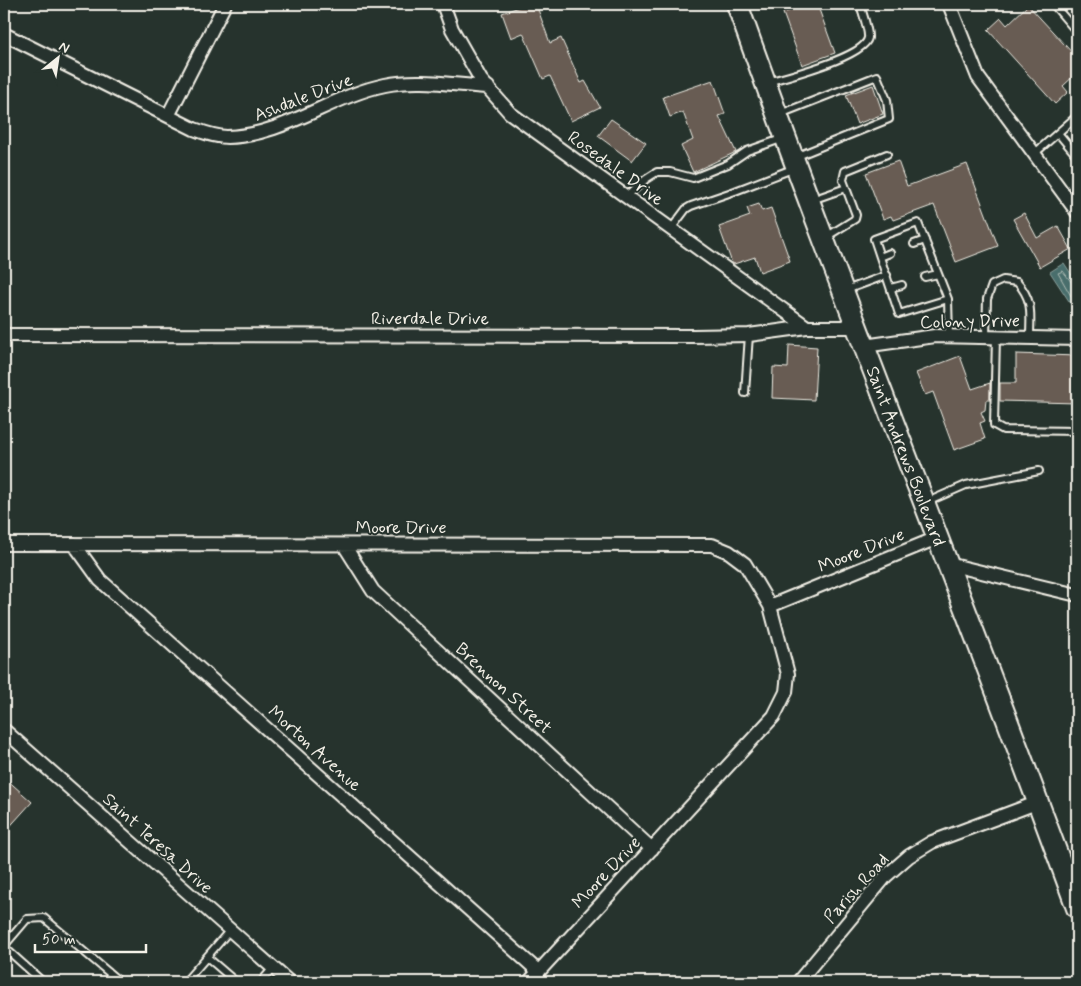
<svg xmlns="http://www.w3.org/2000/svg" width="1081" height="986" font-family="Mynerve,sans-serif">
  <style>
    .water { fill: #496e6c; stroke: #8da29e }
    .lines { fill: none; stroke-linecap: round; stroke-linejoin: round }
    .shore { stroke: #b0bdb6; stroke-width: 1 }
    .building { fill: #675c53; stroke: #f4f1e8 }
    .service-casing { stroke: #f4f1e8; stroke-width: 10 }
    .minor-casing { stroke: #f4f1e8; stroke-width: 16 }
    .primary-casing { stroke: #f4f1e8; stroke-width: 24 }
    .service { stroke: #26332d; stroke-width: 6 }
    .minor { stroke: #26332d; stroke-width: 12 }
    .primary { stroke: #26332d; stroke-width: 20 }
    .labels { text-anchor: middle; stroke-width: 4; stroke-linejoin: round; paint-order: stroke }
    .street-label { font-size: 18px; fill: #f4f1e8; stroke: #26332d }
  </style>
  <rect width="100%" height="100%" fill="#26332d"/>
  <filter id="ink" filterUnits="userSpaceOnUse"><feTurbulence type="fractalNoise" baseFrequency=".02" numOctaves="2"/><feDisplacementMap in="SourceGraphic" scale="10" xChannelSelector="R" yChannelSelector="G"/><feConvolveMatrix kernelMatrix="1 2 1 2 8 2 1 2 1" color-interpolation-filters="sRGB"/></filter>
  <g filter="url(#ink)">
    <path class="water" d="M 1064,263 L 1077,283 L 1077,300 L 1071,304 L 1050,272 Z"/>
    <g class="lines">
      <path class="shore" d="M 1077,285 L 1072,283 L 1063,271 L 1058,273 L 1071,296 L 1077,296"/>
    </g>
    <path class="building" d="M 527,4 L 536,4 L 550,43 L 561,38 L 581,83 L 585,81 L 600,107 L 571,121 L 550,76 L 543,79 L 523,33 L 511,38 L 502,13 Z
      M 809,4 L 817,4 L 835,53 L 802,65 L 783,13 Z
      M 1028,5 L 1077,58 L 1077,73 L 1063,86 L 1068,92 L 1055,104 L 988,30 L 1001,18 L 1007,25 Z
      M 713,80 L 725,114 L 719,116 L 736,152 L 693,172 L 681,146 L 693,140 L 683,112 L 670,117 L 663,97 Z
      M 873,85 L 883,114 L 857,124 L 846,95 Z
      M 611,119 L 646,143 L 632,161 L 598,136 Z
      M 898,161 L 907,186 L 967,164 L 998,246 L 956,262 L 934,205 L 893,220 L 891,216 L 883,219 L 866,173 Z
      M 759,204 L 762,211 L 771,208 L 790,261 L 760,272 L 755,257 L 734,264 L 732,263 L 719,227 L 750,216 L 747,208 Z
      M 1024,213 L 1037,238 L 1058,226 L 1071,249 L 1040,267 L 1013,219 Z
      M 789,345 L 817,347 L 814,400 L 772,398 L 773,367 L 788,368 Z
      M 1016,354 L 1077,356 L 1077,403 L 1000,401 L 1000,383 L 1016,383 Z
      M 960,356 L 972,389 L 990,383 L 990,400 L 986,400 L 985,410 L 981,412 L 985,421 L 980,423 L 985,439 L 954,450 L 933,392 L 925,395 L 916,373 Z
      M 4,777 L 32,802 L 4,833 Z"/>
    <g class="lines">
      <g class="service-casing">
        <path id="service" d="M 1053,4 L 1077,32
          M 767,82 C 786,77 864,57 868,38 C 869,30 862,12 860,4
          M 780,114 L 877,76 L 887,100 L 889,119 L 795,157
          M 1058,133 L 1077,156
          M 1034,154 L 1077,116
          M 626,197 L 646,179 L 657,172 L 670,172 L 693,178 L 728,164 L 747,151 L 784,138
          M 812,200 L 846,188
          M 671,229 L 686,209 L 691,206 L 735,191 L 795,168
          M 826,237 L 855,219 L 856,215 L 843,180 L 845,171 L 887,154
          M 914,244 L 925,240
          M 880,257 L 890,253
          M 925,277 L 938,274
          M 891,288 L 902,285
          M 846,290 L 887,275
          M 948,299 L 899,314 L 874,239 L 918,223 L 948,299 L 949,336
          M 986,337 L 987,299 L 992,285 L 1003,280 L 1017,282 C 1034,301 1030,314 1030,338
          M 996,337 L 994,425 L 1003,430 L 1077,431
          M 745,393 L 749,335
          M 927,502 L 966,485 L 1039,471
          M 4,946 L 27,919 L 44,918 L 120,982
          M 4,947 L 43,982
          M 207,957 L 236,982
          M 185,982 L 230,930
          M 261,982 L 273,968"/>
      </g>
      <g class="minor-casing">
        <path id="minor" d="M 443,4 L 452,29 L 481,80 L 510,113 L 807,327
          M 949,4 L 978,77 L 1077,212
          M 4,34 L 194,129 C 205,133 216,137 227,137 C 283,136 331,96 385,85 C 418,78 454,85 488,87
          M 168,116 L 225,4
          M 4,335 L 694,336 L 749,335 L 807,327 L 857,327
          M 864,346 L 935,336 L 1077,339
          M 4,544 L 712,545 L 729,552 L 745,564 L 770,606 L 788,674 L 786,692 L 774,716 L 529,982
          M 74,544 L 100,580 L 539,972
          M 344,545 L 373,591 L 652,849
          M 948,564 L 1077,595
          M 770,606 L 937,538
          M 4,730 L 289,982
          M 798,982 L 886,876 L 909,856 L 932,842 L 1039,802"/>
      </g>
      <g class="primary-casing">
        <path id="primary" d="M 737,4 C 845,307 967,605 1077,908"/>
      </g>
      <use href="#service" class="service"/>
      <use href="#minor" class="minor"/>
      <use href="#primary" class="primary"/>
    </g>
  </g>
  <g class="labels">
    <g class="street-label">
      <text transform="translate(303 97) rotate(-21)" y="6">Ashdale Drive</text>
      <text transform="translate(616 168) rotate(36)" y="6">Rosedale Drive</text>
      <text x="430" y="324">Riverdale Drive</text>
      <text transform="translate(970 321) rotate(-1)" y="6">Colony Drive</text>
      <text transform="translate(906 456) rotate(69)" y="6">Saint Andrews Boulevard</text>
      <text x="401" y="533">Moore Drive</text>
      <text transform="translate(861 550) rotate(-22)" y="6">Moore Drive</text>
      <text transform="translate(504 688) rotate(43)" y="6">Brennon Street</text>
      <text transform="translate(315 748) rotate(42)" y="6">Morton Avenue</text>
      <text transform="translate(158 843) rotate(42)" y="6">Saint Teresa Drive</text>
      <text transform="translate(606 872) rotate(-47)" y="6">Moore Drive</text>
      <text transform="translate(856 888) rotate(-48)" y="6">Parish Road</text>
    </g>
  </g>
  <rect width="1081" height="986" fill="none" stroke="#26332d" stroke-width="20"/>
  <rect x="10" y="10" width="1061" height="966" fill="none" stroke="#f4f1e8" stroke-width="2" filter="url(#ink)"/>
  <g transform="translate(58 58) rotate(30)" stroke="#26332d" stroke-width="4" paint-order="stroke">
  <path d="M0-4L9 19L0 12L-9 19Z" fill="#f4f1e8"/>
  <text y="-8" font-size="14" font-weight="bold" text-anchor="middle" fill="#f4f1e8">N</text>
  </g>
  <path d="M35 944v8h111v-8" fill="none" stroke="#f4f1e8" stroke-width="2.5"/>
  <text x="42" y="944" font-size="15" fill="#f4f1e8" stroke="#26332d" stroke-width="4" paint-order="stroke">50 m</text>
</svg>
